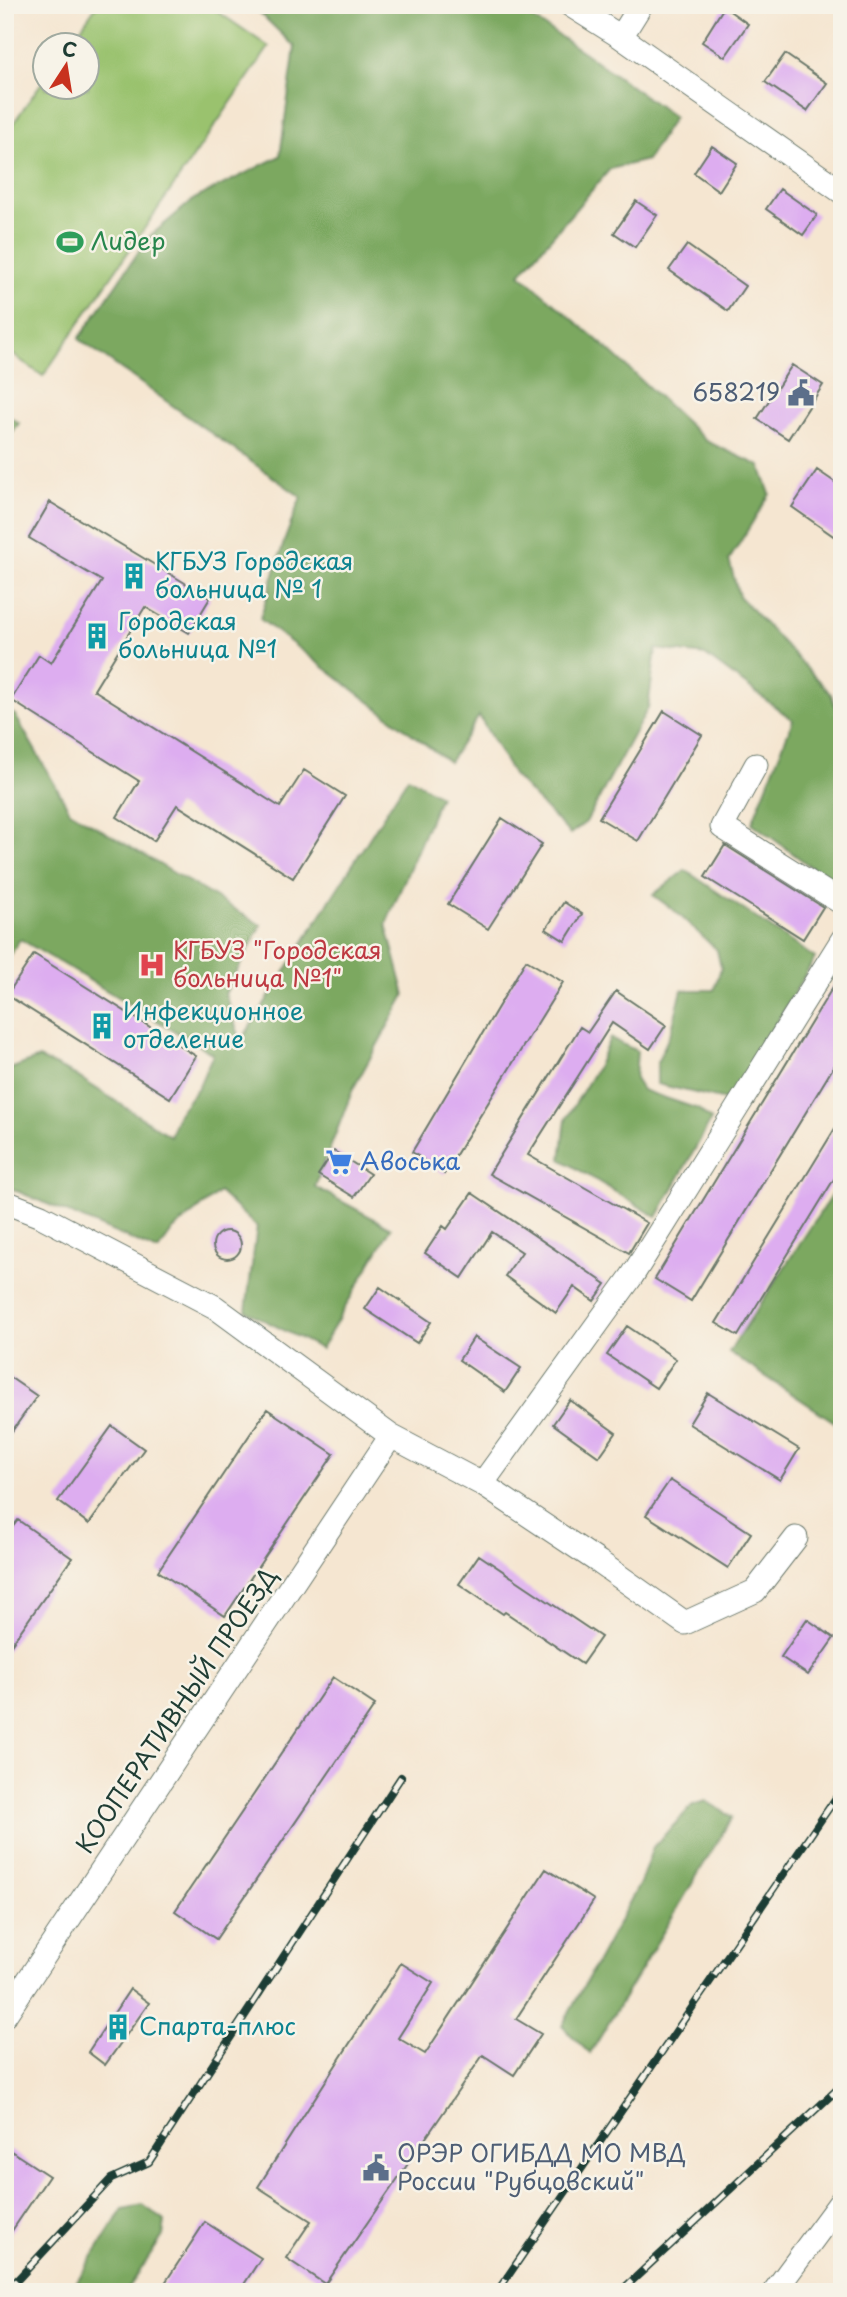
<svg xmlns="http://www.w3.org/2000/svg" width="847" height="2297" font-family="'Playpen Sans',sans-serif">
  <style>
    .green { fill: #9ac26e; stroke: #5c8051; stroke-width: 2 }
    .forest { fill: #7ba861; stroke: #4d724a; stroke-width: 2 }
    .building { fill: #ddadf0 }
    .lines { fill: none; stroke-linecap: round; stroke-linejoin: round }
    .minor-casing { stroke: #6a786b; stroke-width: 25 }
    .minor { stroke: #fff; stroke-width: 23 }
    .rail-casing { stroke: #1f3d34; stroke-width: 8 }
    .rail { stroke: #f7f3e8; stroke-width: 5; stroke-dasharray: 16; stroke-linecap: butt }
    .labels { text-anchor: middle; stroke-width: 5; stroke-linejoin: round; paint-order: stroke }
    .leisure-label { font-size: 24px; fill: #27864d; stroke: #f7f3e8; text-anchor: start }
    .service-label { font-size: 24px; fill: #4e5e75; stroke: #f7f3e8; text-anchor: end }
    .culture-label { font-size: 24px; fill: #0d838f; stroke: #f7f3e8; text-anchor: start }
    .health-label { font-size: 24px; fill: #be3a42; stroke: #f7f3e8; text-anchor: start }
    .shop-label { font-size: 24px; fill: #366cbe; stroke: #f7f3e8; text-anchor: start }
    .street-label { font-size: 24px; fill: #1f3d34; stroke: #f7f3e8 }
  </style>
  <rect width="100%" height="100%" fill="#f7f3e8"/>
  <filter id="ink" filterUnits="userSpaceOnUse"><feTurbulence type="fractalNoise" baseFrequency=".0143" numOctaves="2"/><feDisplacementMap in="SourceGraphic" scale="14" xChannelSelector="R" yChannelSelector="G"/><feConvolveMatrix kernelMatrix="1 2 1 2 8 2 1 2 1" color-interpolation-filters="sRGB"/></filter>
  <filter id="wash" filterUnits="userSpaceOnUse"><feTurbulence type="fractalNoise" baseFrequency=".00686" numOctaves="4" result="noise"/><feDisplacementMap in="SourceGraphic" scale="28" xChannelSelector="R" yChannelSelector="G"/><feGaussianBlur stdDeviation="1.57" result="paint"/><feColorMatrix in="noise" values="0 0 0 0 0 0 0 0 0 0 0 0 0 0 0 0 0 1.4 0 .05"/><feComposite in="paint" operator="in"/></filter>
  <g filter="url(#wash)">
    <rect width="100%" height="100%" fill="#f5e6d1"/>
    <path class="green" d="M 97,5 L 208,5 L 269,47 L 43,376 L 5,349 L 5,135 L 45,78 L 46,88 L 88,88 L 88,46 L 69,45 Z"/>
    <path class="forest" d="M 248,5 L 512,5 L 585,53 L 674,117 L 647,160 L 610,169 L 520,274 L 610,351 L 706,441 L 760,466 L 770,494 L 729,560 L 739,596 L 831,694 L 842,724 L 842,890 L 752,823 L 793,720 L 705,655 L 656,649 L 648,708 L 586,822 L 570,834 L 513,775 L 479,716 L 449,762 L 260,619 L 285,539 L 301,497 L 79,339 L 148,238 L 194,199 L 280,156 L 295,47 L 261,14 Z
      M 5,414 L 19,423 L 5,443 Z
      M 5,709 L 15,715 L 70,811 L 261,925 L 225,994 L 241,1041 L 408,777 L 440,796 L 386,924 L 405,995 L 353,1089 L 315,1187 L 391,1228 L 321,1349 L 246,1311 L 257,1227 L 219,1192 L 173,1230 L 158,1251 L 5,1186 L 5,1071 L 39,1058 L 75,1075 L 170,1136 L 178,1114 L 199,1086 L 213,1054 L 20,939 L 5,964 Z
      M 685,870 L 815,958 L 730,1101 L 657,1084 L 657,1063 L 671,1032 L 682,990 L 714,990 L 721,968 L 717,950 L 675,911 L 653,895 Z
      M 610,1038 L 637,1051 L 635,1079 L 642,1090 L 698,1109 L 711,1120 L 657,1217 L 561,1159 L 566,1119 L 598,1066 Z
      M 842,1179 L 842,1427 L 729,1352 Z
      M 706,1801 L 732,1817 L 590,2054 L 562,2026 L 640,1883 L 653,1847 L 693,1805 Z
      M 143,2205 L 165,2221 L 163,2236 L 126,2292 L 70,2292 L 123,2209 Z"/>
    <g id="blocks">
      <path class="building" d="M 724,7 L 748,24 L 725,57 L 702,42 Z
        M 785,54 L 827,83 L 807,111 L 765,82 Z
        M 712,146 L 737,163 L 719,191 L 694,173 Z
        M 780,189 L 817,215 L 803,235 L 766,209 Z
        M 636,201 L 657,215 L 635,247 L 614,233 Z
        M 687,245 L 745,286 L 728,311 L 669,270 Z
        M 792,365 L 823,385 L 788,439 L 757,419 Z
        M 817,470 L 842,487 L 842,542 L 792,507 Z
        M 50,502 L 210,598 L 189,633 L 145,607 L 94,690 L 280,807 L 304,770 L 345,796 L 293,878 L 177,805 L 154,841 L 117,817 L 139,781 L 11,700 L 39,655 L 51,663 L 102,581 L 29,538 Z
        M 664,711 L 702,735 L 638,841 L 599,818 Z
        M 502,818 L 542,844 L 488,929 L 448,904 Z
        M 725,845 L 823,907 L 803,939 L 705,877 Z
        M 564,902 L 582,914 L 565,941 L 546,929 Z
        M 34,954 L 196,1056 L 170,1098 L 7,995 Z
        M 526,960 L 563,982 L 444,1174 L 412,1152 Z
        M 842,972 L 842,1053 L 691,1301 L 655,1279 Z
        M 616,991 L 666,1025 L 650,1049 L 612,1023 L 528,1155 L 647,1223 L 629,1253 L 489,1174 L 580,1027 L 588,1032 Z
        M 842,1117 L 842,1166 L 738,1336 L 716,1323 Z
        M 334,1151 L 370,1174 L 354,1197 L 318,1175 Z
        M 472,1193 L 606,1284 L 594,1301 L 574,1287 L 556,1313 L 505,1276 L 522,1252 L 492,1232 L 462,1278 L 425,1253 L 443,1226 L 447,1229 Z
        M213 1245a14 14 0 1 1 28 0a14 14 0 1 1-28 0Z
        M 380,1287 L 431,1322 L 417,1343 L 365,1309 Z
        M 627,1326 L 676,1359 L 656,1388 L 607,1355 Z
        M 474,1337 L 521,1368 L 505,1392 L 459,1360 Z
        M 5,1374 L 37,1396 L 5,1441 Z
        M 708,1393 L 799,1449 L 780,1480 L 689,1424 Z
        M 570,1400 L 616,1433 L 599,1457 L 553,1424 Z
        M 267,1409 L 334,1454 L 225,1616 L 158,1571 Z
        M 112,1426 L 144,1449 L 89,1524 L 58,1501 Z
        M 670,1480 L 751,1533 L 728,1568 L 646,1515 Z
        M 18,1520 L 72,1558 L 5,1653 L 5,1537 Z
        M 479,1555 L 601,1637 L 582,1664 L 505,1612 L 503,1614 L 459,1584 Z
        M 807,1619 L 834,1638 L 808,1675 L 781,1657 Z
        M 333,1677 L 375,1705 L 216,1939 L 175,1911 Z
        M 546,1869 L 594,1900 L 516,2019 L 541,2034 L 514,2075 L 483,2055 L 325,2284 L 286,2258 L 311,2221 L 258,2187 L 401,1963 L 433,1983 L 398,2038 L 425,2054 Z
        M 130,1989 L 149,2003 L 105,2065 L 88,2052 Z
        M 5,2147 L 49,2176 L 5,2241 Z
        M 205,2222 L 261,2258 L 239,2292 L 159,2292 Z"/>
    </g>
  </g>
  <g filter="url(#ink)">
    <use href="#blocks" fill-opacity="0" stroke="#6a786b" stroke-width="2"/>
    <g class="lines">
      <g class="minor-casing">
        <path id="minor" d="M 570,5 L 621,37 L 842,192
          M 621,37 L 641,5
          M 756,765 L 722,827 L 842,903
          M 5,1202 L 41,1216 L 215,1307 L 391,1436 L 482,1484 L 632,1276 L 842,940
          M 482,1484 L 599,1562 L 685,1623 L 755,1591 L 796,1538
          M 5,2015 L 391,1436
          M 774,2292 L 842,2200"/>
      </g>
      <use href="#minor" class="minor"/>
      <g class="rail-casing">
        <path id="rail" d="M 6,2292 L 111,2179 L 149,2162 L 401,1777
          M 497,2292 L 842,1789
          M 620,2292 L 842,2085"/>
      </g>
      <use href="#rail" class="rail"/>
    </g>
  </g>
  <defs>
    <g id="stadium-bare" transform="scale(2.1)"><path d="M0-5a6.5 5 0 1 0 0 10a6.5 5 0 1 0 0-10ZM-3.5-1.8h7v3.6h-7Z" fill="#2e9e5b" stroke="#f7f3e8" stroke-width="2.5" paint-order="stroke"/></g>
    <g id="civic-bare" transform="scale(2.1)"><path d="M-.6-6.5H3V-4.5H.6V-3L4-1V1h2V6H-6V1h2V-1L-.6-3ZM-1.2 2.5V6h2.4V2.5Z" fill="#5c6f8a" stroke="#f7f3e8" stroke-width="2.5" paint-order="stroke"/></g>
    <g id="building-bare" transform="scale(2.1)"><path d="M-4-6H4V6H1V3H-1V6H-4ZM-2.5-4.3h1.7v1.8h-1.7ZM.8-4.3h1.7v1.8H.8ZM-2.5-1h1.7V.8h-1.7ZM.8-1h1.7V.8H.8Z" fill="#0f9aa8" stroke="#f7f3e8" stroke-width="2.5" paint-order="stroke"/></g>
    <g id="hospital-bare" transform="scale(2.1)"><path d="M-5-5h3v3.5h4V-5h3V5h-3V1.5h-4V5h-3Z" fill="#e0444e" stroke="#f7f3e8" stroke-width="2.5" paint-order="stroke"/></g>
    <g id="supermarket-bare" transform="scale(2.1)"><path d="M-6-5.5h2.5l.6 2H6L4.5 2H-2.5L-4.4-4H-6ZM-1.5 3.2a1.3 1.3 0 1 0 .1 0ZM3 3.2a1.3 1.3 0 1 0 .1 0Z" fill="#3f7fe0" stroke="#f7f3e8" stroke-width="2.5" paint-order="stroke"/></g>
  </defs>
  <g fill-rule="evenodd">
    <use href="#stadium-bare" x="70" y="242"/>
    <use href="#civic-bare" x="801" y="393"/>
    <use href="#building-bare" x="134" y="576"/>
    <use href="#building-bare" x="97" y="636"/>
    <use href="#hospital-bare" x="152" y="965"/>
    <use href="#building-bare" x="102" y="1026"/>
    <use href="#supermarket-bare" x="339" y="1162"/>
    <use href="#building-bare" x="118" y="2027"/>
    <use href="#civic-bare" x="376" y="2168"/>
  </g>
  <g class="labels">
    <g class="leisure-label">
      <text x="91" y="250">Лидер</text>
    </g>
    <g class="service-label">
      <text x="780" y="401">658219</text>
      <text x="397" y="2162" text-anchor="start">ОРЭР ОГИБДД МО МВД<tspan x="397" dy="28">России "Рубцовский"</tspan></text>
    </g>
    <g class="culture-label">
      <text x="155" y="570">КГБУЗ Городская<tspan x="155" dy="28">больница № 1</tspan></text>
      <text x="118" y="630">Городская<tspan x="118" dy="28">больница №1</tspan></text>
      <text x="123" y="1020">Инфекционное<tspan x="123" dy="28">отделение</tspan></text>
      <text x="139" y="2035">Спарта-плюс</text>
    </g>
    <g class="health-label">
      <text x="173" y="959">КГБУЗ "Городская<tspan x="173" dy="28">больница №1"</tspan></text>
    </g>
    <g class="shop-label">
      <text x="360" y="1170">Авоська</text>
    </g>
    <g class="street-label">
      <text transform="translate(177 1711) rotate(-56)" y="8">КООПЕРАТИВНЫЙ ПРОЕЗД</text>
    </g>
  </g>
  <rect width="847" height="2297" fill="none" stroke="#f7f3e8" stroke-width="28"/>
  <g transform="translate(66 66) rotate(12)"><circle r="33" fill="#f7f3e8" stroke="#a1aaa0" stroke-width="2"/>
  <path d="M0-5L12 26L0 18L-12 26Z" fill="#c8321e"/>
  <text y="-10" font-size="19" font-weight="bold" text-anchor="middle" fill="#1f3d34">С</text>
  </g>
</svg>
